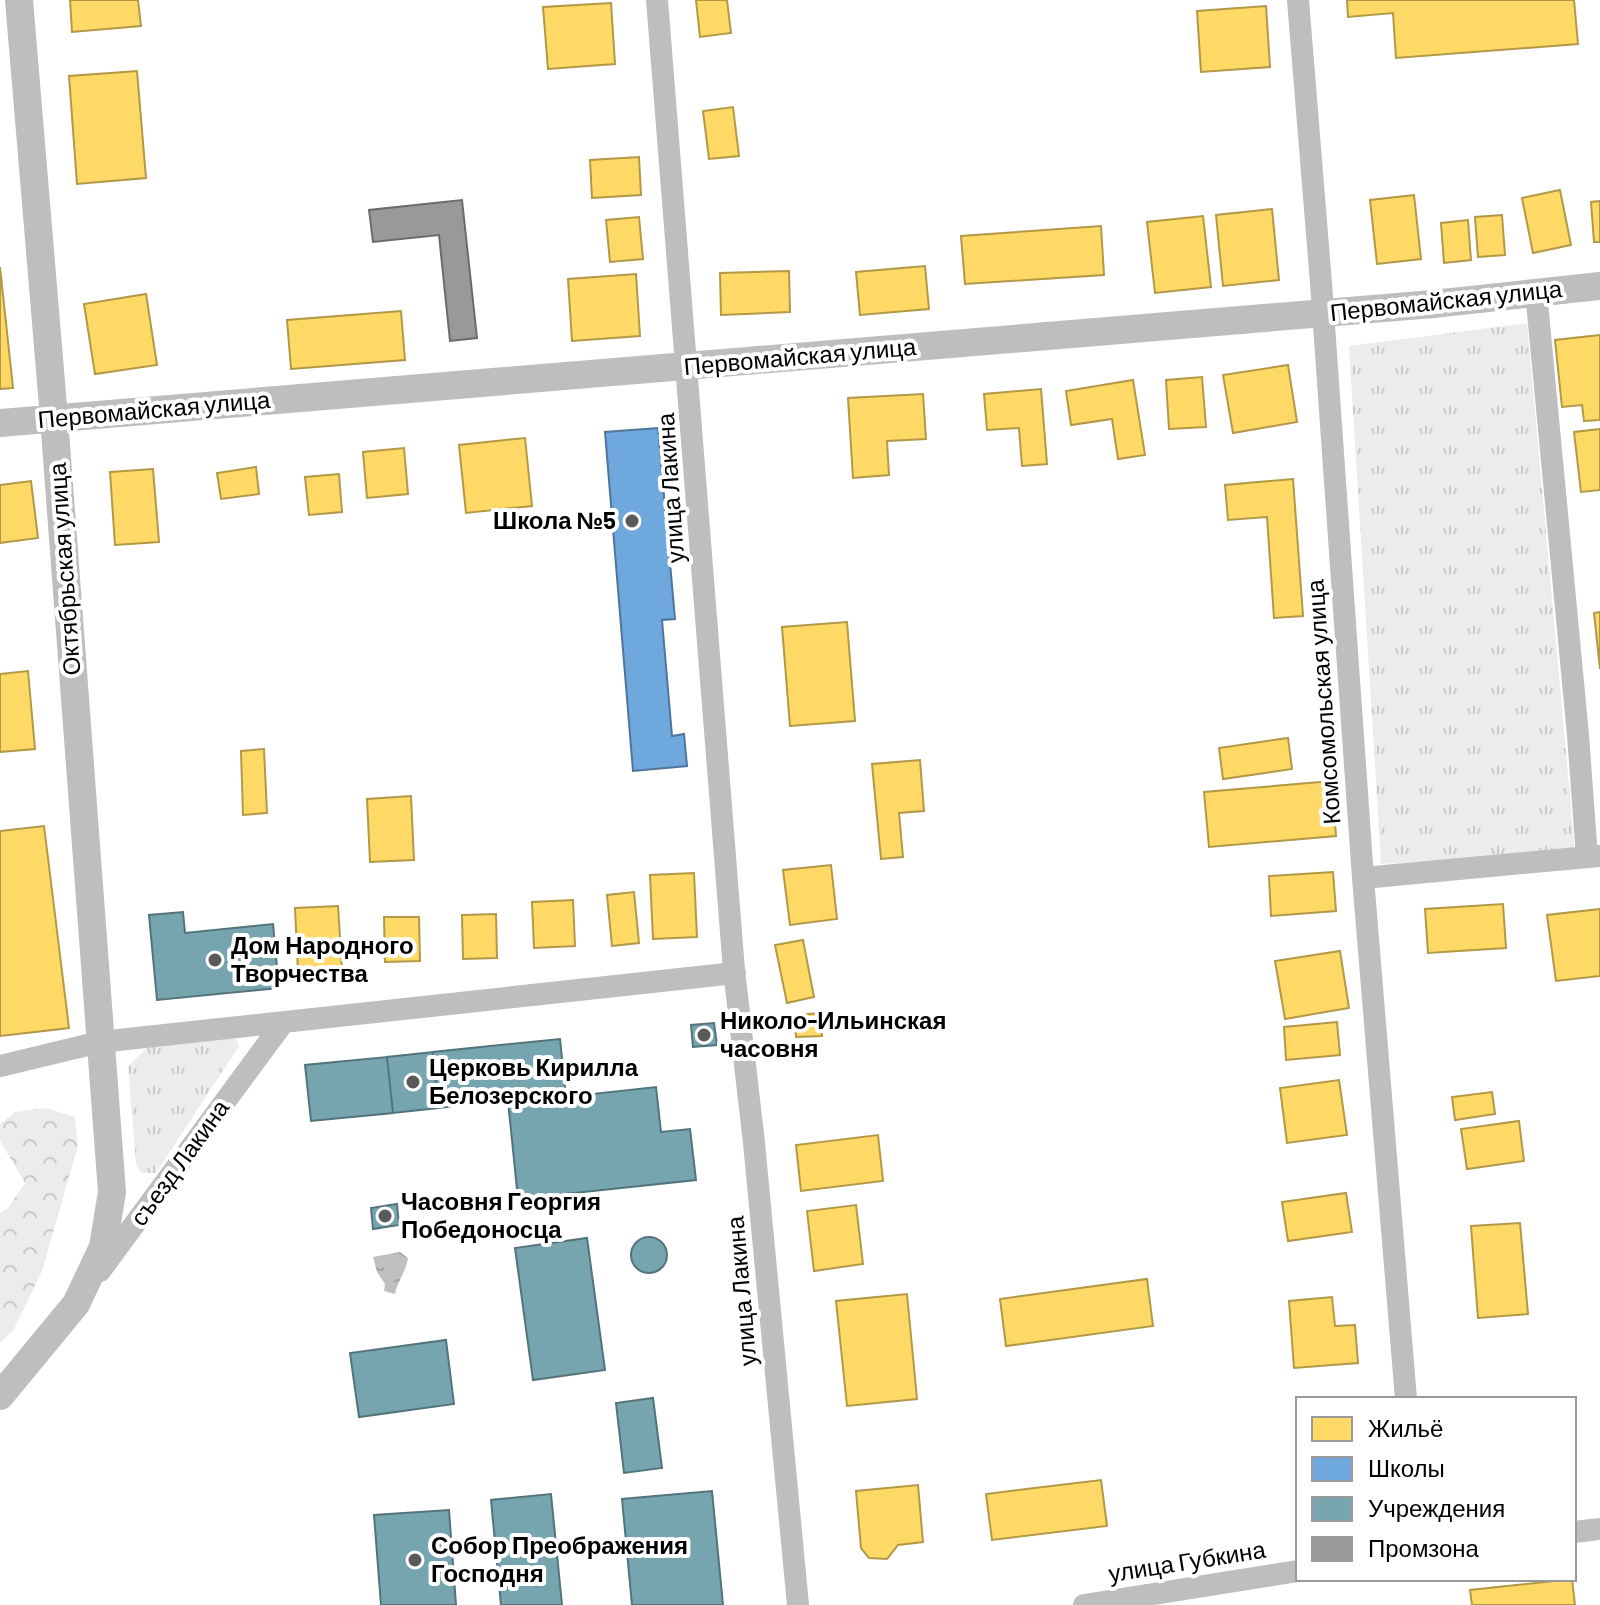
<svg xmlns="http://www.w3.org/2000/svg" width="1600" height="1605" font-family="Barlow,sans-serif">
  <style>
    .grass { fill: url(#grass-tufts) }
    .forest { fill: url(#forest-crowns) }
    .water { fill: url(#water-ripples) }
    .homes { fill: #ffd966; stroke: #b29847; stroke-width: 2 }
    .schools { fill: #6fa8dc; stroke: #4e769a; stroke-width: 2 }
    .public { fill: #76a5af; stroke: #53747a; stroke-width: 2 }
    .industry { fill: #999; stroke: #6b6b6b; stroke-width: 2 }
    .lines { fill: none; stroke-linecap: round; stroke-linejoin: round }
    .minor { stroke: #bebebe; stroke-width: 22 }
    .tertiary { stroke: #bebebe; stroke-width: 28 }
    .poi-dot { fill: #595959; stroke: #fff; stroke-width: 3 }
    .labels { text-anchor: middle; stroke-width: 8; stroke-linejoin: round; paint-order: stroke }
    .street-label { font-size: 24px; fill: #000; stroke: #fff }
    .poi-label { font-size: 24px; font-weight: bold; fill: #000; stroke: #fff; text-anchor: start }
  </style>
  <defs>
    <pattern id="grass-tufts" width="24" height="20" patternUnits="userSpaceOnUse" patternTransform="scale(2)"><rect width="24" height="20" fill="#ececec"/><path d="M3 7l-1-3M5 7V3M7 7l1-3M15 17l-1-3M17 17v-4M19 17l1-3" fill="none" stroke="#c9c9c9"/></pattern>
    <pattern id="forest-crowns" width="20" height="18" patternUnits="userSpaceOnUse" patternTransform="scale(2)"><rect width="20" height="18" fill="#ececec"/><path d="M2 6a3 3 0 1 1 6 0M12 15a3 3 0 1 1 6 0" fill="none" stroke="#c9c9c9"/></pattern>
    <pattern id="water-ripples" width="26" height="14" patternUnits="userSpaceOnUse" patternTransform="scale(2)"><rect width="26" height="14" fill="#bfbfbf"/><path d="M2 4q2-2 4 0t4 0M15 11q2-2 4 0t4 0" fill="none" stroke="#a2a2a2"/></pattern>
  </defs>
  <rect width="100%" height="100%" fill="#fff"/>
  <path class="grass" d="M 1527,323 L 1575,852 L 1381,864 L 1349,346 Z
    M 236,1038 L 239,1046 L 156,1173 L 141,1173 L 136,1164 L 128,1066 L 150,1045 Z"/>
  <path class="forest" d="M 46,1108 L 75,1117 L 78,1146 L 42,1271 L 13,1331 L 0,1343 L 0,1213 L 8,1208 L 25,1183 L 0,1141 L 0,1124 L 15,1112 Z"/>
  <path class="water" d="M 400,1252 L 408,1258 C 406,1272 398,1280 395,1294 L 384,1291 L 385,1284 L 377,1272 L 373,1257 Z"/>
  <path class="homes" d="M 70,0 L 138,0 L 141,26 L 72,32 Z
    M 696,0 L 727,0 L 731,33 L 700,37 Z
    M 1347,0 L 1574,0 L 1578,44 L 1396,58 L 1393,13 L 1348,17 Z
    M 611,3 L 615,64 L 548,69 L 543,7 Z
    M 1266,6 L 1270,67 L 1201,72 L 1197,11 Z
    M 137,71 L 146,178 L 77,184 L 69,76 Z
    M 733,107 L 739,156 L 709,159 L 703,111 Z
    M 639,157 L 641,195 L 592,198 L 590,160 Z
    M 1560,190 L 1571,245 L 1533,253 L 1522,198 Z
    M 1414,195 L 1421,259 L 1377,264 L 1370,200 Z
    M 1600,201 L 1600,242 L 1594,242 L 1591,202 Z
    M 1272,209 L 1279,280 L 1223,286 L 1216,215 Z
    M 1502,215 L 1505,255 L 1478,257 L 1475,217 Z
    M 1203,216 L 1211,287 L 1155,293 L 1147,222 Z
    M 639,217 L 643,259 L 610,262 L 606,220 Z
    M 1468,220 L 1471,260 L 1444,263 L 1441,223 Z
    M 1101,226 L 1104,275 L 965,284 L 961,236 Z
    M 925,266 L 929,309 L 860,315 L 856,272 Z
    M 0,267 L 13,388 L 0,389 Z
    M 789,271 L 790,312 L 721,315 L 720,273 Z
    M 636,274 L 640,336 L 572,341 L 568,279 Z
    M 146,294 L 157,365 L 95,374 L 84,304 Z
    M 401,311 L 405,360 L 291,369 L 287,320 Z
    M 1600,335 L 1600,420 L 1584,421 L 1582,405 L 1562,407 L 1555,340 Z
    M 1288,365 L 1297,422 L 1233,433 L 1223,375 Z
    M 1202,377 L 1206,427 L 1169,429 L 1166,380 Z
    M 1133,380 L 1145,455 L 1118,459 L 1112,419 L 1071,425 L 1066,391 Z
    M 1041,389 L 1047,464 L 1022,466 L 1019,428 L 987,430 L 984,394 Z
    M 923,394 L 926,439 L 887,441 L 889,475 L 853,478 L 848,398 Z
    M 1600,429 L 1600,490 L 1581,492 L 1574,432 Z
    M 525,438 L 532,506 L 466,513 L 459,445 Z
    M 404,448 L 408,494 L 367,498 L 363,452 Z
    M 256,467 L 259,494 L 221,499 L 217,473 Z
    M 153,469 L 159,542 L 115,545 L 110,472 Z
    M 339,474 L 342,512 L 309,515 L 305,477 Z
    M 1293,479 L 1303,616 L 1274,618 L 1267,517 L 1228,520 L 1225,485 Z
    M 31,481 L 38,538 L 0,543 L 0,485 Z
    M 1600,612 L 1600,669 L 1594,613 Z
    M 847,622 L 855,721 L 790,726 L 782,627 Z
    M 28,671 L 35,749 L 0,752 L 0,674 Z
    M 1288,738 L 1292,769 L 1223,779 L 1219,748 Z
    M 264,749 L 267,813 L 243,815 L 241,751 Z
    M 920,760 L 924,811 L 899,813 L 903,857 L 881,859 L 872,764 Z
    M 1332,781 L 1336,836 L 1209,847 L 1204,792 Z
    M 411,796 L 414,860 L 370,862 L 367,799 Z
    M 44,826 L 69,1028 L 0,1036 L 0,831 Z
    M 831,865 L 837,919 L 790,925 L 783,870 Z
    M 1333,872 L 1336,911 L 1271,916 L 1269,876 Z
    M 694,873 L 697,937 L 653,939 L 650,875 Z
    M 634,892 L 639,943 L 612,946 L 607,895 Z
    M 573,900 L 575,946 L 534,948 L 532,902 Z
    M 1503,904 L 1506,948 L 1428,953 L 1425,909 Z
    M 338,906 L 342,969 L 298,972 L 295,908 Z
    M 1600,909 L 1600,976 L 1556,981 L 1547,915 Z
    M 496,914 L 497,958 L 463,959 L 462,915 Z
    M 384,917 L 419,917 L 420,961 L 385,962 Z
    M 803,940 L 814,997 L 787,1003 L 775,945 Z
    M 1340,951 L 1349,1008 L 1285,1019 L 1275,961 Z
    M 820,1013 L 822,1036 L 796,1037 L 795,1015 Z
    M 1337,1022 L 1340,1055 L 1286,1060 L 1284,1027 Z
    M 1339,1080 L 1347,1135 L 1287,1143 L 1280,1088 Z
    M 1492,1092 L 1495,1114 L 1455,1120 L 1452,1097 Z
    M 1519,1121 L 1524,1161 L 1467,1169 L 1461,1129 Z
    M 878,1135 L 883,1181 L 801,1191 L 796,1145 Z
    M 1346,1193 L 1352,1232 L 1288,1241 L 1282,1202 Z
    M 856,1205 L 863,1264 L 814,1271 L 807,1211 Z
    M 1520,1223 L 1528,1314 L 1478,1318 L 1471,1226 Z
    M 1147,1279 L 1153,1326 L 1006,1346 L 1000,1299 Z
    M 907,1294 L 917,1399 L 847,1406 L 836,1301 Z
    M 1332,1297 L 1335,1326 L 1355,1325 L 1358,1363 L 1294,1368 L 1289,1301 Z
    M 1101,1480 L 1107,1526 L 992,1540 L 986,1494 Z
    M 918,1485 L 923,1542 L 898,1545 L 887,1559 L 869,1558 L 861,1548 L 856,1491 Z
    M 1572,1579 L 1575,1605 L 1472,1605 L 1470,1590 Z"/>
  <path class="schools" d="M 658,428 L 675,619 L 662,620 L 672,736 L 684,734 L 687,766 L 633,771 L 605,432 Z"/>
  <path class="public" d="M 183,912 L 185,933 L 273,924 L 279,988 L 157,1000 L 149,915 Z
    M 714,1023 L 717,1045 L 693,1047 L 691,1025 Z
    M 560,1039 L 566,1097 L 656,1087 L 661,1132 L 690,1129 L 696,1180 L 518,1199 L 508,1101 L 438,1108 L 433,1052 Z
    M 433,1052 L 438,1108 L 393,1113 L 387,1057 Z
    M 387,1057 L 393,1113 L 311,1121 L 305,1065 Z
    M 397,1204 L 399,1225 L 373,1229 L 371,1208 Z
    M631 1255a18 18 0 1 1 36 0a18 18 0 1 1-36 0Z
    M 587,1238 L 605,1370 L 533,1380 L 515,1248 Z
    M 446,1340 L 454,1404 L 359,1417 L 350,1353 Z
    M 653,1398 L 662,1468 L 624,1473 L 616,1403 Z
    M 712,1491 L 723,1605 L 632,1605 L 622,1499 Z
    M 551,1494 L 562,1605 L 501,1605 L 491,1500 Z
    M 449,1510 L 456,1605 L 381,1605 L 374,1515 Z"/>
  <path class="industry" d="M 462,200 L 477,338 L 450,341 L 439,235 L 373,242 L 369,210 Z"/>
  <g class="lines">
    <path class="minor" d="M 657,0 L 734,970 L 754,1143 L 798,1605
      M 1298,0 L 1321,283 L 1363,878 L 1406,1399
      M 1536,292 L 1578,735 L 1587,857
      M 1363,878 L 1599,856
      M 0,1066 L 100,1042 L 735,973
      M 100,1271 L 283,1023
      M 1574,1532 L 1600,1529
      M 1084,1605 L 1298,1571"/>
    <path class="tertiary" d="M 0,423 L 1433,304 L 1600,286
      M 0,1396 L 76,1304 L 103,1247 L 112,1192 L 54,418 L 19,0"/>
  </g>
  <g class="poi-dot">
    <circle cx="632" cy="521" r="8"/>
    <circle cx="215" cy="960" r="8"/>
    <circle cx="704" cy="1035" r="8"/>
    <circle cx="413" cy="1082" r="8"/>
    <circle cx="385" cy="1216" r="8"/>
    <circle cx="415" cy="1560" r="8"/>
  </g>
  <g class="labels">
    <g class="street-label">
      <text transform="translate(1446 301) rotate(-6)" y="8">Первомайская улица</text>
      <text transform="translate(800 357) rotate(-5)" y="8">Первомайская улица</text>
      <text transform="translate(154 410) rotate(-5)" y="8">Первомайская улица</text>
      <text transform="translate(671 488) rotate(-94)" y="8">улица Лакина</text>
      <text transform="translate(65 569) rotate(-94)" y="8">Октябрьская улица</text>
      <text transform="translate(1324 702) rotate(-94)" y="8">Комсомольская улица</text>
      <text transform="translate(180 1163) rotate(-54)" y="8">съезд Лакина</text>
      <text transform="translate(742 1291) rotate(-95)" y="8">улица Лакина</text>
      <text transform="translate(1187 1562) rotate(-9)" y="8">улица Губкина</text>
    </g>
    <g class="poi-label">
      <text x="616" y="529" text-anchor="end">Школа №5</text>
      <text x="231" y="954">Дом Народного<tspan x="231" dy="28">Творчества</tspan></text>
      <text x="720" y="1029">Николо-Ильинская<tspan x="720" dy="28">часовня</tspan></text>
      <text x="429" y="1076">Церковь Кирилла<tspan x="429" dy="28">Белозерского</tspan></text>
      <text x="401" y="1210">Часовня Георгия<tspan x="401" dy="28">Победоносца</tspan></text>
      <text x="431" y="1554">Собор Преображения<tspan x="431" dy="28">Господня</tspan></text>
    </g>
  </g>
  <rect x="1296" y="1397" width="280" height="184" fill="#ffffff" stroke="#999999" stroke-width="2"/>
  <rect x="1312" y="1417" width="40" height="24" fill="#ffd966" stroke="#999999" stroke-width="2"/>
  <text x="1368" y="1437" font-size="24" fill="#000000">Жильё</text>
  <rect x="1312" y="1457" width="40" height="24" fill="#6fa8dc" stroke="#999999" stroke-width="2"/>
  <text x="1368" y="1477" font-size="24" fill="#000000">Школы</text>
  <rect x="1312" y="1497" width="40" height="24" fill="#76a5af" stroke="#999999" stroke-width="2"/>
  <text x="1368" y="1517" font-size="24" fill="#000000">Учреждения</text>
  <rect x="1312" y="1537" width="40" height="24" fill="#999999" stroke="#999999" stroke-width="2"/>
  <text x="1368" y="1557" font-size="24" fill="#000000">Промзона</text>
</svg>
